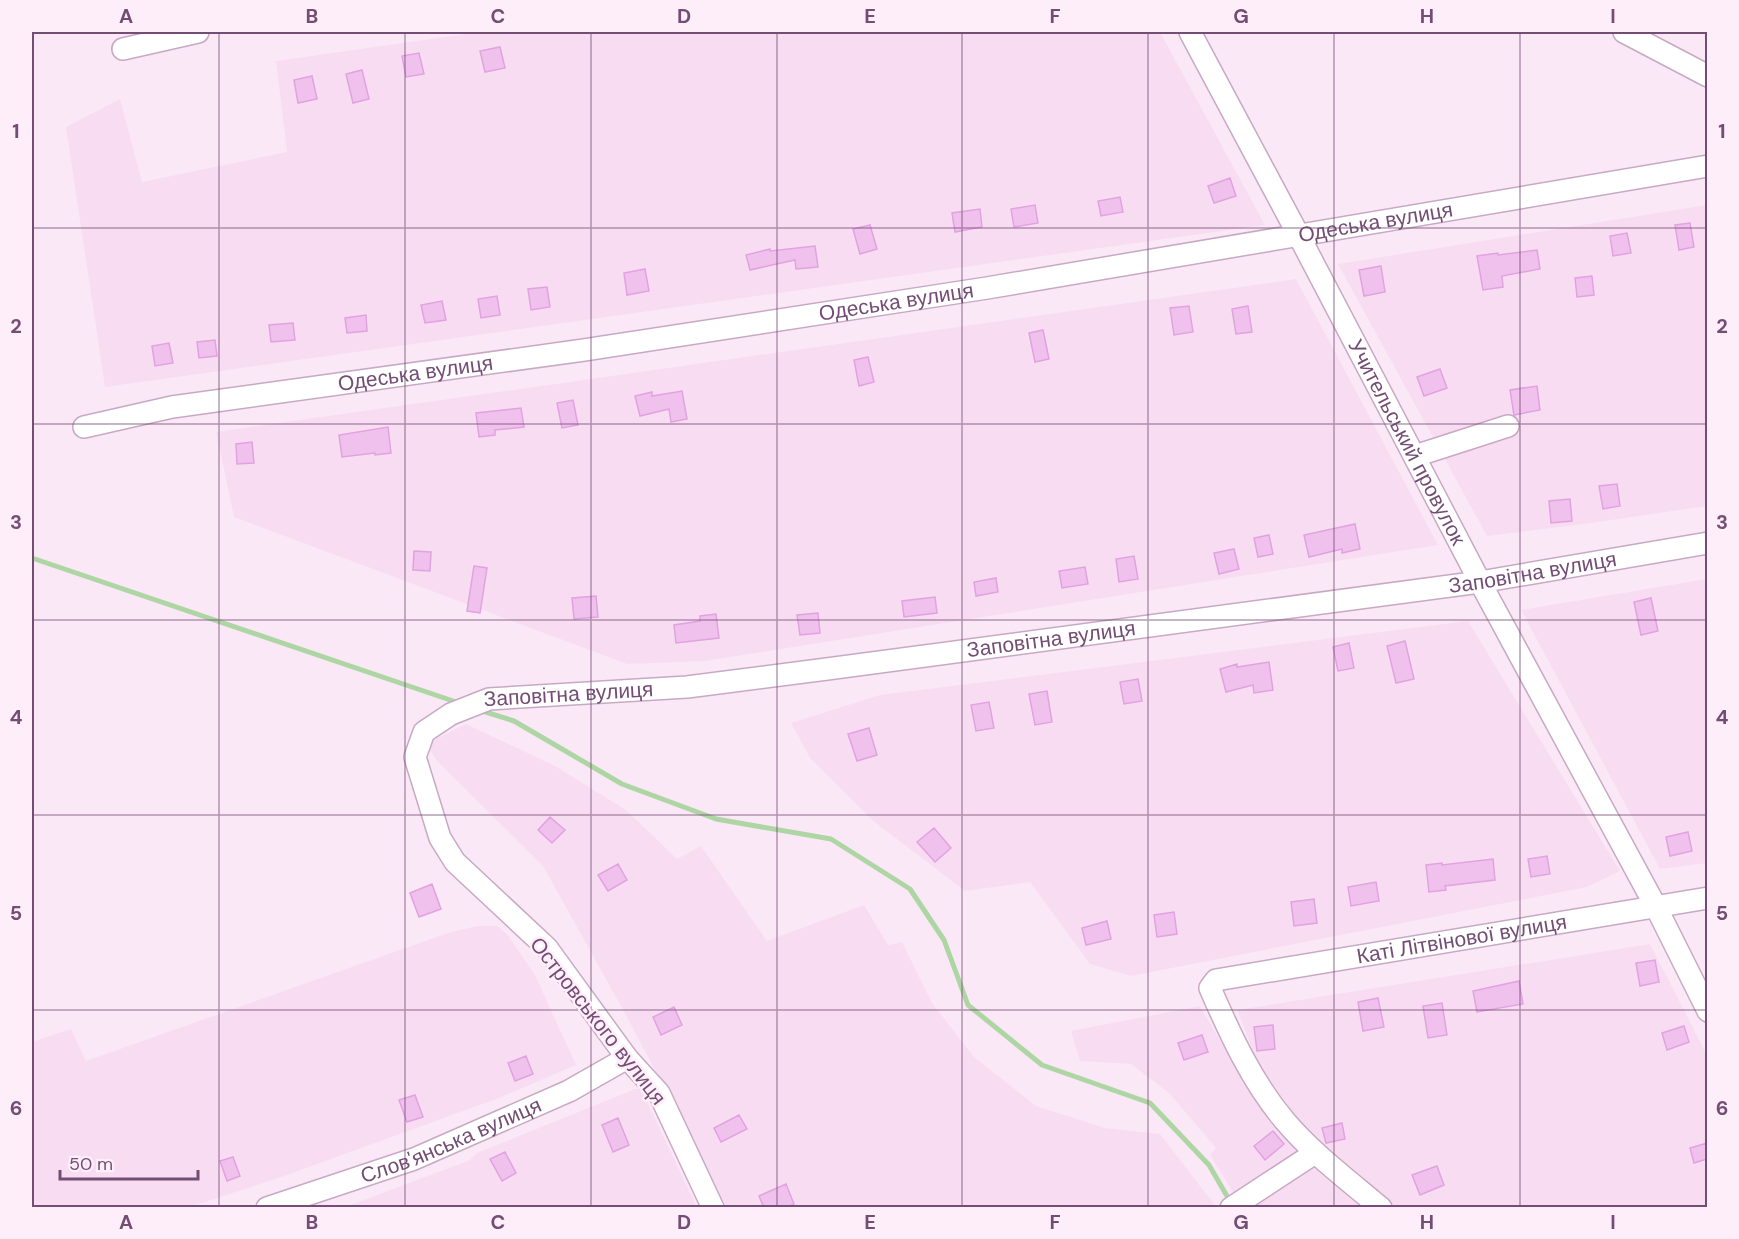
<svg xmlns="http://www.w3.org/2000/svg" width="1739" height="1239" font-family="'DM Sans',sans-serif">
  <style>
    .residential { fill: #f8ddf2 }
    .lines { fill: none; stroke-linecap: round; stroke-linejoin: round }
    .stream { stroke: #aed6a4; stroke-width: 5 }
    .building { fill: #f0c1ed; stroke: #e1a2e0; stroke-width: 1.5 }
    .minor-casing { stroke: #c8a9c5; stroke-width: 24 }
    .minor { stroke: #fff; stroke-width: 21 }
    .grid { fill: none; stroke: #744d74; stroke-width: 1.5; stroke-opacity: 0.55 }
    .labels { text-anchor: middle; stroke-width: 5; stroke-linejoin: round; paint-order: stroke }
    .street-label { font-size: 21px; fill: #744d74; stroke: #feeefa }
    .neatline { fill: none; stroke: #744d74; stroke-width: 2 }
    .grid-label { font-size: 20px; text-anchor: middle; font-weight: bold; fill: #744d74 }
  </style>
  <rect width="100%" height="100%" fill="#fbe8f6"/>
  <path class="residential" d="M 480,32 L 1160,32 L 1265,225 L 105,387 L 66,127 L 120,99 L 142,182 L 287,152 L 276,61 Z
    M 1707,205 L 1707,506 L 1591,523 L 1487,536 L 1338,264 Z
    M 1296,279 L 1438,545 L 705,661 L 627,664 L 234,517 L 216,432 Z
    M 1707,579 L 1707,863 L 1660,869 L 1521,610 Z
    M 1468,621 L 1620,871 L 1587,887 L 1131,976 L 1090,964 L 1030,882 L 965,891 L 872,820 L 810,758 L 791,723 L 880,695 Z
    M 466,724 L 555,766 L 626,810 L 677,859 L 701,846 L 767,941 L 864,905 L 888,945 L 902,942 L 932,1003 L 974,1057 L 1036,1106 L 1105,1128 L 1160,1134 L 1214,1204 L 1207,1208 L 726,1207 L 701,1156 L 622,1008 L 543,866 L 437,761 L 429,749 L 434,740 Z
    M 477,926 L 497,926 L 507,934 L 535,975 L 576,1065 L 499,1098 L 273,1180 L 189,1207 L 32,1208 L 32,1042 L 71,1029 L 86,1061 L 451,932 Z
    M 1650,944 L 1707,1055 L 1707,1207 L 1392,1207 L 1323,1151 L 1260,1069 L 1237,1010 Z
    M 1200,1006 L 1250,1092 L 1297,1152 L 1236,1197 L 1210,1155 L 1216,1148 L 1169,1093 L 1131,1064 L 1080,1061 L 1071,1031 Z
    M 635,1089 L 641,1089 L 697,1207 L 343,1208 L 470,1160 L 477,1153 Z
    M 1315,1162 L 1365,1207 L 1252,1206 Z"/>
  <g class="lines">
    <path class="stream" d="M 32,558 L 459,703
      M 479,710 L 514,721 L 622,784 L 716,819 L 831,839 L 910,889 L 944,940 L 968,1005 L 1042,1065 L 1150,1103 L 1209,1165 L 1231,1203"/>
  </g>
  <path class="building" d="M 500,47 L 505,68 L 485,72 L 480,51 Z
    M 419,53 L 424,74 L 406,77 L 402,56 Z
    M 362,70 L 369,99 L 353,103 L 346,74 Z
    M 312,76 L 317,99 L 298,103 L 294,80 Z
    M 1230,178 L 1236,196 L 1214,203 L 1208,186 Z
    M 1120,197 L 1123,212 L 1101,216 L 1098,201 Z
    M 1035,205 L 1038,223 L 1014,227 L 1011,209 Z
    M 980,209 L 982,227 L 955,232 L 952,213 Z
    M 1690,223 L 1694,247 L 1679,250 L 1675,225 Z
    M 870,225 L 877,249 L 860,254 L 853,229 Z
    M 1627,233 L 1631,253 L 1613,256 L 1610,236 Z
    M 815,246 L 818,267 L 796,269 L 795,260 L 750,270 L 746,255 L 770,249 L 770,251 Z
    M 1537,250 L 1540,269 L 1502,276 L 1503,287 L 1483,290 L 1477,256 L 1498,253 L 1498,255 Z
    M 1381,266 L 1385,292 L 1364,296 L 1359,270 Z
    M 645,269 L 649,291 L 627,295 L 624,273 Z
    M 1592,276 L 1594,295 L 1577,297 L 1575,278 Z
    M 547,287 L 550,307 L 531,310 L 528,289 Z
    M 497,296 L 500,315 L 481,318 L 478,299 Z
    M 442,301 L 446,320 L 425,323 L 421,305 Z
    M 1189,306 L 1193,332 L 1174,335 L 1170,308 Z
    M 1248,306 L 1252,332 L 1236,334 L 1232,309 Z
    M 366,315 L 367,331 L 347,333 L 345,318 Z
    M 293,323 L 295,340 L 271,342 L 269,325 Z
    M 1043,330 L 1049,359 L 1035,362 L 1029,333 Z
    M 215,340 L 217,356 L 199,358 L 197,342 Z
    M 169,343 L 173,363 L 155,366 L 152,346 Z
    M 868,357 L 874,382 L 859,386 L 854,360 Z
    M 1440,369 L 1447,388 L 1424,396 L 1417,377 Z
    M 1537,386 L 1540,410 L 1514,415 L 1510,390 Z
    M 682,391 L 687,419 L 671,422 L 669,409 L 640,416 L 635,396 L 652,392 L 652,396 Z
    M 573,400 L 578,425 L 562,428 L 557,403 Z
    M 521,408 L 524,427 L 495,430 L 495,435 L 479,437 L 476,413 Z
    M 388,427 L 391,453 L 375,455 L 375,453 L 342,457 L 339,435 Z
    M 252,442 L 254,463 L 237,464 L 236,444 Z
    M 1617,484 L 1620,506 L 1603,509 L 1599,486 Z
    M 1570,499 L 1572,521 L 1551,523 L 1549,501 Z
    M 1355,524 L 1360,549 L 1342,553 L 1342,549 L 1309,557 L 1304,535 Z
    M 1269,535 L 1273,554 L 1258,557 L 1254,538 Z
    M 1234,549 L 1239,569 L 1219,574 L 1214,553 Z
    M 414,551 L 431,552 L 430,571 L 413,570 Z
    M 1134,556 L 1138,579 L 1119,582 L 1116,559 Z
    M 474,566 L 487,568 L 480,613 L 467,611 Z
    M 1085,567 L 1088,584 L 1062,588 L 1059,571 Z
    M 996,578 L 998,592 L 976,596 L 974,582 Z
    M 596,596 L 598,617 L 574,619 L 572,598 Z
    M 935,597 L 937,613 L 904,617 L 902,601 Z
    M 1651,598 L 1658,631 L 1641,635 L 1634,602 Z
    M 818,613 L 820,633 L 800,635 L 797,615 Z
    M 716,614 L 719,638 L 676,643 L 674,625 L 700,621 L 700,616 Z
    M 1405,641 L 1414,679 L 1396,683 L 1387,646 Z
    M 1349,643 L 1354,668 L 1338,671 L 1333,647 Z
    M 1269,662 L 1273,690 L 1254,693 L 1253,685 L 1226,692 L 1220,669 L 1237,664 L 1237,667 Z
    M 1138,679 L 1142,701 L 1124,704 L 1120,682 Z
    M 1047,691 L 1052,722 L 1035,725 L 1029,694 Z
    M 989,702 L 994,728 L 976,731 L 971,705 Z
    M 869,728 L 877,755 L 857,761 L 848,734 Z
    M 550,817 L 565,830 L 552,843 L 538,830 Z
    M 934,828 L 951,848 L 935,862 L 917,842 Z
    M 1688,832 L 1692,851 L 1670,856 L 1666,837 Z
    M 1547,856 L 1550,874 L 1531,877 L 1528,859 Z
    M 1493,859 L 1495,880 L 1445,886 L 1446,890 L 1429,892 L 1426,865 L 1442,863 L 1442,865 Z
    M 618,864 L 627,880 L 608,891 L 598,875 Z
    M 1376,882 L 1379,901 L 1351,906 L 1348,887 Z
    M 432,884 L 441,909 L 419,917 L 410,893 Z
    M 1314,899 L 1317,923 L 1294,926 L 1291,902 Z
    M 1174,912 L 1177,934 L 1157,937 L 1154,915 Z
    M 1107,921 L 1111,939 L 1086,945 L 1082,928 Z
    M 1655,960 L 1659,982 L 1640,986 L 1636,963 Z
    M 1519,981 L 1523,1004 L 1477,1012 L 1473,991 Z
    M 1378,998 L 1384,1027 L 1363,1031 L 1358,1002 Z
    M 1442,1003 L 1447,1035 L 1428,1038 L 1423,1006 Z
    M 674,1007 L 682,1025 L 661,1035 L 653,1017 Z
    M 1273,1025 L 1275,1049 L 1257,1051 L 1254,1027 Z
    M 1684,1026 L 1689,1042 L 1667,1050 L 1662,1033 Z
    M 1202,1035 L 1208,1052 L 1184,1060 L 1178,1043 Z
    M 526,1056 L 533,1074 L 515,1081 L 508,1063 Z
    M 415,1095 L 423,1117 L 407,1122 L 399,1100 Z
    M 739,1115 L 747,1129 L 721,1142 L 714,1128 Z
    M 618,1118 L 629,1145 L 613,1152 L 602,1125 Z
    M 1342,1123 L 1345,1139 L 1326,1143 L 1322,1128 Z
    M 1273,1131 L 1284,1144 L 1265,1160 L 1254,1146 Z
    M 1707,1143 L 1707,1159 L 1694,1163 L 1690,1148 Z
    M 505,1152 L 516,1173 L 502,1181 L 490,1159 Z
    M 233,1157 L 240,1176 L 227,1181 L 220,1161 Z
    M 1437,1166 L 1444,1185 L 1420,1195 L 1412,1175 Z
    M 786,1184 L 794,1204 L 785,1208 L 764,1208 L 759,1196 Z"/>
  <g class="lines">
    <g class="minor-casing">
      <g id="minor">
        <path id="s1" d="M 1190,32 L 1299,236 L 1480,582 L 1656,907 L 1708,1011"/>
        <path d="M 1624,32 L 1708,76"/>
        <path d="M 123,49 L 198,32"/>
        <path id="s2" d="M 84,427 L 172,407 L 584,350 L 987,288 L 1708,166"/>
        <path d="M 1415,456 L 1508,426"/>
        <path id="s3" d="M 267,1208 L 414,1159 L 569,1091 L 627,1058"/>
        <path id="s4" d="M 713,1208 L 659,1093 L 627,1058 L 547,948 L 455,862 L 440,838 L 415,757 L 424,732 L 451,714 L 489,699 L 687,687 L 827,669 L 1480,582 L 1708,543"/>
        <path d="M 1231,1208 L 1315,1153"/>
        <path id="s5" d="M 1381,1208 C 1348,1180 1313,1154 1285,1121 C 1252,1082 1230,1034 1210,988 L 1216,980 L 1708,898"/>
      </g>
    </g>
    <use href="#minor" class="minor"/>
  </g>
  <path class="grid" d="M 219,32 L 219,1208M 405,32 L 405,1208M 591,32 L 591,1208M 777,32 L 777,1208M 962,32 L 962,1208M 1148,32 L 1148,1208M 1334,32 L 1334,1208M 1520,32 L 1520,1208M 32,228 L 1708,228M 32,424 L 1708,424M 32,620 L 1708,620M 32,815 L 1708,815M 32,1010 L 1708,1010"/>
  <g class="labels">
    <g class="street-label">
      <text dy="7" stroke="none"><textPath href="#s2" startOffset="1308">Одеська вулиця</textPath></text>
      <text dy="7" stroke="none"><textPath href="#s2" startOffset="822">Одеська вулиця</textPath></text>
      <text dy="7" stroke="none"><textPath href="#s2" startOffset="336">Одеська вулиця</textPath></text>
      <text dy="7" stroke="none"><textPath href="#s1" startOffset="464">Учительський провулок</textPath></text>
      <text dy="7" stroke="none"><textPath href="#s4" startOffset="1701">Заповітна вулиця</textPath></text>
      <text dy="7" stroke="none"><textPath href="#s4" startOffset="1215">Заповітна вулиця</textPath></text>
      <text dy="7" stroke="none"><textPath href="#s4" startOffset="729">Заповітна вулиця</textPath></text>
      <text dy="7" stroke="none"><textPath href="#s5" startOffset="542">Каті Літвінової вулиця</textPath></text>
      <text transform="translate(598 1021) rotate(52)" y="7">Островського вулиця</text>
      <text dy="7" stroke="none"><textPath href="#s3" startOffset="196">Слов'янська вулиця</textPath></text>
    </g>
  </g>
  <rect width="1739" height="1239" fill="none" stroke="#feeefa" stroke-width="66"/>
  <path d="M60 1170v9h138v-9" fill="none" stroke="#744d74" stroke-width="3"/>
  <text x="69" y="1170" font-size="18" fill="#744d74" stroke="#feeefa" stroke-width="4.5" paint-order="stroke">50 m</text>
  <rect x="33" y="33" width="1673" height="1173" class="neatline"/>
  <g class="grid-label">
    <text x="126" y="23">A</text>
    <text x="312" y="23">B</text>
    <text x="498" y="23">C</text>
    <text x="684" y="23">D</text>
    <text x="870" y="23">E</text>
    <text x="1055" y="23">F</text>
    <text x="1241" y="23">G</text>
    <text x="1427" y="23">H</text>
    <text x="1613" y="23">I</text>
    <text x="16" y="138">1</text>
    <text x="1722" y="138">1</text>
    <text x="16" y="333">2</text>
    <text x="1722" y="333">2</text>
    <text x="16" y="529">3</text>
    <text x="1722" y="529">3</text>
    <text x="16" y="724">4</text>
    <text x="1722" y="724">4</text>
    <text x="16" y="920">5</text>
    <text x="1722" y="920">5</text>
    <text x="16" y="1115">6</text>
    <text x="1722" y="1115">6</text>
    <text x="126" y="1229">A</text>
    <text x="312" y="1229">B</text>
    <text x="498" y="1229">C</text>
    <text x="684" y="1229">D</text>
    <text x="870" y="1229">E</text>
    <text x="1055" y="1229">F</text>
    <text x="1241" y="1229">G</text>
    <text x="1427" y="1229">H</text>
    <text x="1613" y="1229">I</text>
  </g>
</svg>
